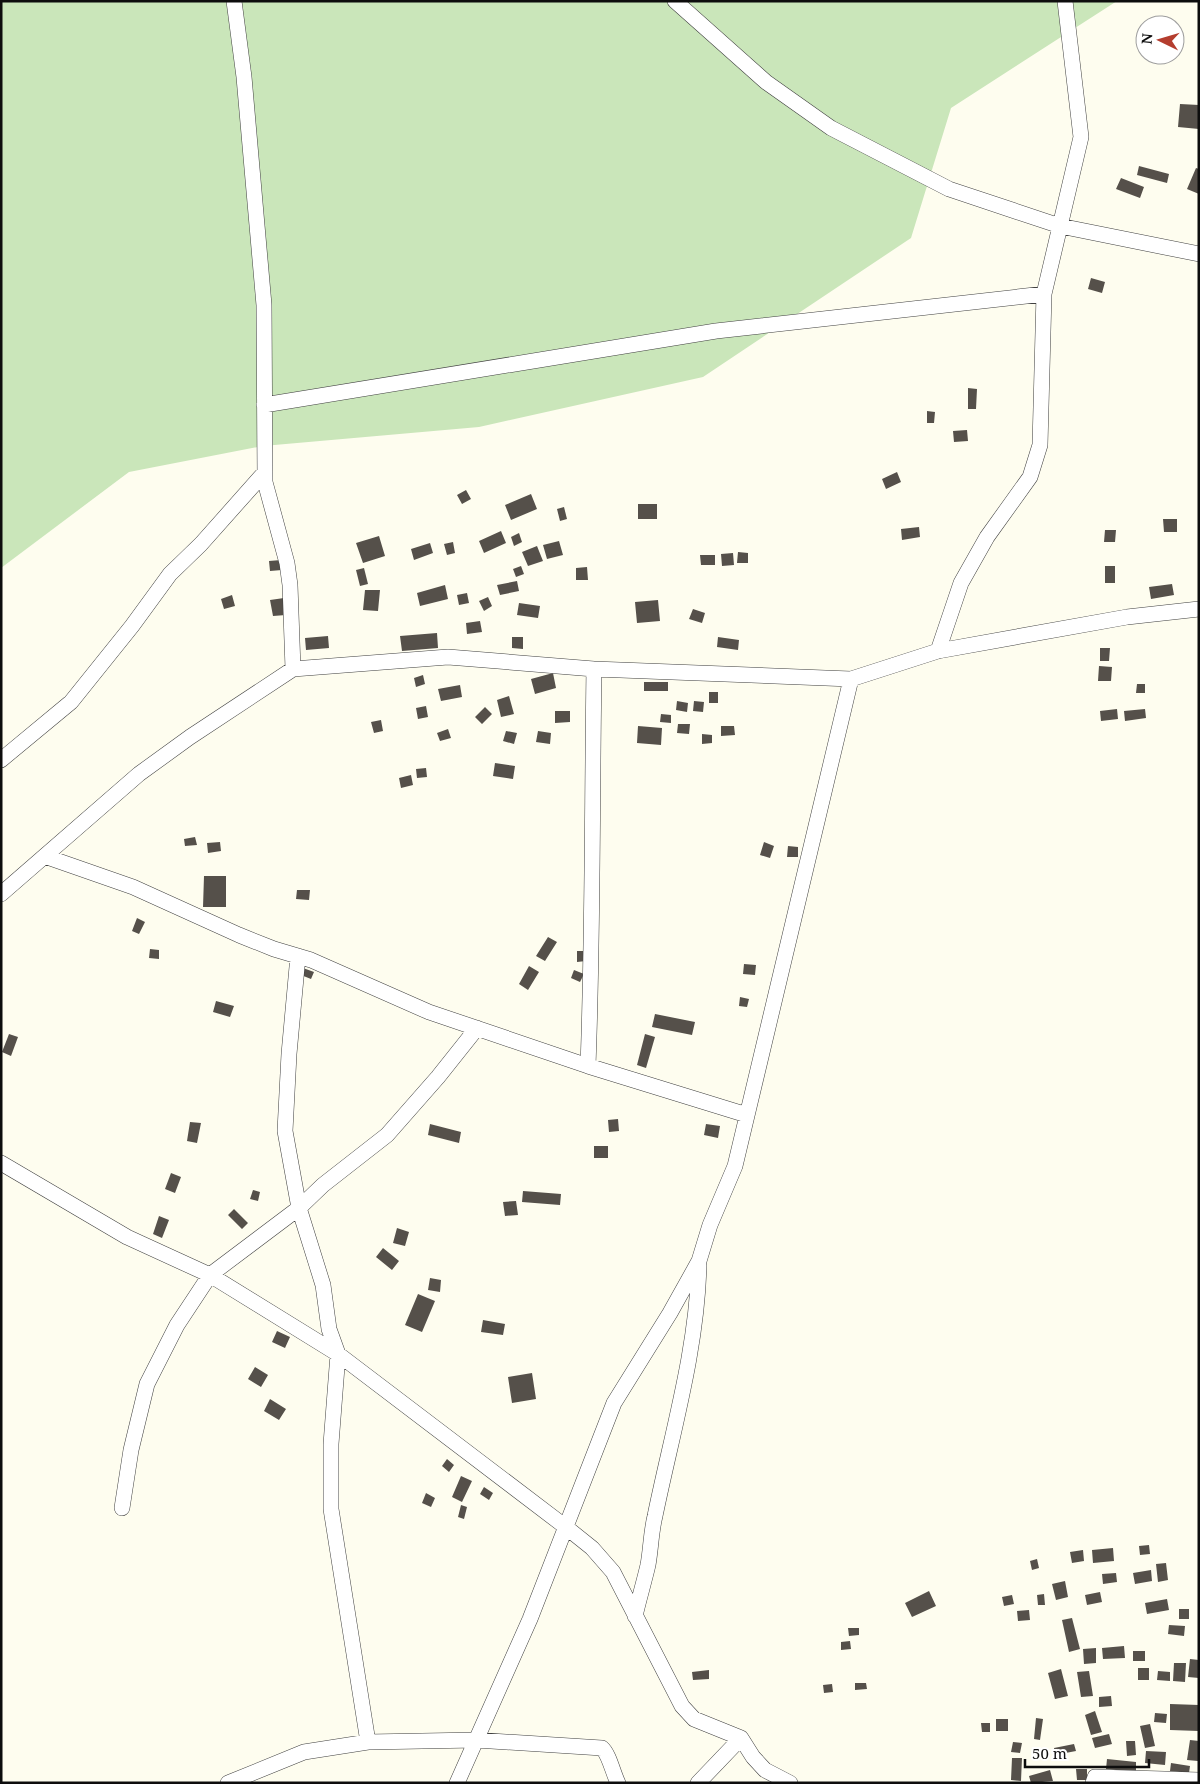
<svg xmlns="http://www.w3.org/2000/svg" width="1200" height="1784" font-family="'Noto Serif',serif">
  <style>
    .green { fill: #cae6ba }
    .building { fill: #55504a }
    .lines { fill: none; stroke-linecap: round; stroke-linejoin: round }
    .minor-casing { stroke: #404040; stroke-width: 16 }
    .minor { stroke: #fff; stroke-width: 15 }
  </style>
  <rect width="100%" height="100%" fill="#fefdef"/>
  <path class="green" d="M 1,1 L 1117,1 L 951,108 L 911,238 L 703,377 L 479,427 L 263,446 L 129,472 L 1,568 Z"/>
  <path class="building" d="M 1180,104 L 1199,105 L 1199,129 L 1178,127 Z
    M 1139,166 L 1169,174 L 1167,183 L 1137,175 Z
    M 1196,168 L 1199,169 L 1199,194 L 1187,189 Z
    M 1121,178 L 1144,187 L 1140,198 L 1116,189 Z
    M 1091,278 L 1105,282 L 1102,293 L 1088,289 Z
    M 968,388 L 977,389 L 976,409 L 968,409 Z
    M 927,411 L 935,412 L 934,423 L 927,423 Z
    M 967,430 L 968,441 L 954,442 L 953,431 Z
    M 897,472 L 901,482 L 886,489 L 882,479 Z
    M 466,490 L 471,499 L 462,504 L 457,495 Z
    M 531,494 L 537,509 L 511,520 L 505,505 Z
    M 638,504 L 657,504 L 657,519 L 638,519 Z
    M 564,507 L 567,519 L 560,521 L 557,509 Z
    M 1163,519 L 1177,519 L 1177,532 L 1164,532 Z
    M 919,527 L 920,537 L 902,540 L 901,529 Z
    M 1105,530 L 1116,530 L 1115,542 L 1104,542 Z
    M 501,531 L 506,543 L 484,553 L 479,541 Z
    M 519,533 L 522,542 L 514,546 L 511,537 Z
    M 379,536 L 385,556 L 363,563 L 356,543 Z
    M 559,541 L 563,555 L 547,559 L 543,545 Z
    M 453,542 L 455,553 L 447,555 L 444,544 Z
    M 430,543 L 433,553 L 414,560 L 411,549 Z
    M 537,546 L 543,561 L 528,566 L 522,552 Z
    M 738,552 L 748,553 L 748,563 L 737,563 Z
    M 733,553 L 734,565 L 722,566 L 721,554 Z
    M 700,555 L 715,555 L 715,565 L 701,565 Z
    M 281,560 L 282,570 L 270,571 L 269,561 Z
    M 521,566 L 524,574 L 516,577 L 513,569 Z
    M 1105,566 L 1115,566 L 1115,583 L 1105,583 Z
    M 587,567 L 588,580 L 576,580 L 576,568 Z
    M 364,568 L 368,584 L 360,586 L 356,570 Z
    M 517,581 L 519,591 L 500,595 L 497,585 Z
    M 1172,584 L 1174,595 L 1151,599 L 1149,587 Z
    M 445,585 L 448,599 L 420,606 L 417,593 Z
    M 365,590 L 380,590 L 378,611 L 363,610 Z
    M 467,593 L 469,603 L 459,605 L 457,595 Z
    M 232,595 L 235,606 L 224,609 L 221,599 Z
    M 488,597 L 492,606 L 484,611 L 479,601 Z
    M 284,598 L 286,615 L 273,616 L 270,600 Z
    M 658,600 L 660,621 L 637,623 L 635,602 Z
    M 519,603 L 540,606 L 538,618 L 517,615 Z
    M 693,609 L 705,613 L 702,623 L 689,619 Z
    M 480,621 L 482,632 L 467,634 L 466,623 Z
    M 437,633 L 438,648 L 402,651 L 400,636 Z
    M 328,636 L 329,648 L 306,650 L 305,638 Z
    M 512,637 L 523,637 L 523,649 L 512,648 Z
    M 718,637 L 739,640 L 738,650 L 717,647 Z
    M 1100,648 L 1110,648 L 1109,661 L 1100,661 Z
    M 1099,666 L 1112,667 L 1111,681 L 1098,681 Z
    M 553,673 L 556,688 L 535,694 L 531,679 Z
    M 423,675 L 425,684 L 416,687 L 414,678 Z
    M 644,682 L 668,682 L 668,691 L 644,691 Z
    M 1137,684 L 1145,684 L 1145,693 L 1136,693 Z
    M 460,685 L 462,697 L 441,701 L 438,689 Z
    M 709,692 L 718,692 L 718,703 L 709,703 Z
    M 509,696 L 514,714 L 501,717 L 497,700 Z
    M 677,701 L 688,703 L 687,712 L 676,710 Z
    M 694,701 L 704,702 L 703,712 L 693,711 Z
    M 426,706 L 428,717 L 418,719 L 416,708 Z
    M 485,707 L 492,714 L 482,724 L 475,717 Z
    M 1117,709 L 1118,719 L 1101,721 L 1100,711 Z
    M 1145,709 L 1146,718 L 1125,721 L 1124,711 Z
    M 555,711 L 570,711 L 570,722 L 555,723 Z
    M 661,714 L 671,715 L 671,723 L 660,722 Z
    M 381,720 L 383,731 L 374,733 L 371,722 Z
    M 678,724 L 690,724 L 689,734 L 677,733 Z
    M 638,726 L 662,728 L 661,745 L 637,743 Z
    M 721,726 L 734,726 L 735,735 L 721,736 Z
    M 448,729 L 451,738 L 440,741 L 437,733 Z
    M 506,731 L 517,733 L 514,744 L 503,741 Z
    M 538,731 L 551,733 L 550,744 L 536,742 Z
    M 702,734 L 712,735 L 712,743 L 702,744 Z
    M 495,763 L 515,766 L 513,779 L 493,776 Z
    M 426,768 L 427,777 L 417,778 L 416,769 Z
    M 411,775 L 413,785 L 401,788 L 399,778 Z
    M 195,837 L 197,845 L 185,846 L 184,839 Z
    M 220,842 L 221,851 L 208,853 L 207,843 Z
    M 764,842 L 774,846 L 770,858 L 760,855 Z
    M 788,846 L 798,847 L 798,857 L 787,857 Z
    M 204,876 L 226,876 L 226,907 L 203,907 Z
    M 297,890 L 310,890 L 309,900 L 296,899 Z
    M 137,918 L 145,922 L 139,934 L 132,931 Z
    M 548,937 L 557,942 L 545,961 L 536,956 Z
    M 150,949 L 159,950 L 159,959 L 149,958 Z
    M 577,951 L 585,951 L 586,961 L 577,962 Z
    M 744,964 L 756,965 L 755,975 L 743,974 Z
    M 529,966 L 539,972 L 528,990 L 519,984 Z
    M 303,968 L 314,972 L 311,979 L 301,975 Z
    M 574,970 L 584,974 L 580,982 L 571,978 Z
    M 740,997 L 749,999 L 747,1007 L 739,1006 Z
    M 216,1001 L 234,1006 L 230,1017 L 213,1012 Z
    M 655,1014 L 695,1022 L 692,1035 L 652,1027 Z
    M 9,1034 L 18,1037 L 11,1056 L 2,1052 Z
    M 645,1034 L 655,1037 L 646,1068 L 637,1065 Z
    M 618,1119 L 619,1131 L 609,1132 L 608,1120 Z
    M 190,1122 L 201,1123 L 197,1143 L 187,1141 Z
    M 430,1124 L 461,1132 L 459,1143 L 428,1135 Z
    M 706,1124 L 720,1126 L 718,1138 L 704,1135 Z
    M 594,1146 L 608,1146 L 608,1158 L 594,1158 Z
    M 171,1173 L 181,1177 L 175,1193 L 165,1189 Z
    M 253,1190 L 260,1192 L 258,1201 L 250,1199 Z
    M 523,1191 L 561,1194 L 560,1205 L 522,1202 Z
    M 516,1201 L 518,1215 L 505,1216 L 503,1202 Z
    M 234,1209 L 248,1223 L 242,1229 L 228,1215 Z
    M 159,1216 L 169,1220 L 162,1238 L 153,1234 Z
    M 397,1228 L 409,1232 L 405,1246 L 393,1243 Z
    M 383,1248 L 399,1261 L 392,1270 L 376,1257 Z
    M 430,1278 L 441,1280 L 440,1292 L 428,1290 Z
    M 418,1294 L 435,1301 L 422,1332 L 405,1325 Z
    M 483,1320 L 505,1324 L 503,1335 L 481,1332 Z
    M 277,1331 L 290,1337 L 285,1348 L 272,1342 Z
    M 255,1367 L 268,1375 L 261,1387 L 248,1379 Z
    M 532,1373 L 536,1399 L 512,1403 L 508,1377 Z
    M 270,1399 L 286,1409 L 279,1420 L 264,1411 Z
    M 447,1459 L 454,1465 L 449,1472 L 442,1466 Z
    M 461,1476 L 472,1481 L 462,1502 L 452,1497 Z
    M 484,1487 L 493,1493 L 489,1500 L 480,1494 Z
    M 426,1493 L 435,1498 L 431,1507 L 422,1503 Z
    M 461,1505 L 467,1507 L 464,1519 L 458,1517 Z
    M 1149,1545 L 1150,1554 L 1140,1555 L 1139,1546 Z
    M 1113,1548 L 1114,1561 L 1093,1563 L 1092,1550 Z
    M 1083,1550 L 1084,1561 L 1072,1563 L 1070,1552 Z
    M 1037,1559 L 1039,1568 L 1032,1570 L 1030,1561 Z
    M 1166,1563 L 1168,1580 L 1158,1582 L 1156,1564 Z
    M 1151,1570 L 1152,1581 L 1135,1584 L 1133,1573 Z
    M 1116,1573 L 1117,1582 L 1103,1584 L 1102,1574 Z
    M 1065,1581 L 1068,1597 L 1056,1600 L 1052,1584 Z
    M 929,1591 L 936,1606 L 912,1617 L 905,1603 Z
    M 1100,1592 L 1102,1602 L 1087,1605 L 1085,1595 Z
    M 1044,1594 L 1045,1605 L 1038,1605 L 1037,1595 Z
    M 1012,1595 L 1014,1604 L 1004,1606 L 1002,1597 Z
    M 1167,1599 L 1169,1610 L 1147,1614 L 1145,1603 Z
    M 1179,1609 L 1189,1609 L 1189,1619 L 1179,1619 Z
    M 1029,1610 L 1030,1620 L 1018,1621 L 1017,1611 Z
    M 1072,1618 L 1080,1649 L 1069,1652 L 1062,1620 Z
    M 1169,1625 L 1185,1626 L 1184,1636 L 1168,1634 Z
    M 848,1628 L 859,1628 L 859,1635 L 849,1636 Z
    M 850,1641 L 851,1649 L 841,1650 L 841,1642 Z
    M 1124,1646 L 1125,1658 L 1103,1659 L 1102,1648 Z
    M 1096,1648 L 1096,1663 L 1084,1664 L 1083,1649 Z
    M 1133,1651 L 1145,1651 L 1145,1661 L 1133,1661 Z
    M 1190,1659 L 1199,1660 L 1199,1678 L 1188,1677 Z
    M 1174,1663 L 1186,1663 L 1185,1682 L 1173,1681 Z
    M 1138,1668 L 1149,1668 L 1149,1680 L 1138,1680 Z
    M 1061,1669 L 1068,1696 L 1055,1699 L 1048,1673 Z
    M 709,1670 L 709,1679 L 693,1680 L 692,1672 Z
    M 1089,1671 L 1093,1696 L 1081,1697 L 1077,1672 Z
    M 1158,1671 L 1170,1672 L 1170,1681 L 1157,1680 Z
    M 855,1683 L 866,1683 L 867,1689 L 855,1690 Z
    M 832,1684 L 833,1692 L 824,1693 L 823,1685 Z
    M 1111,1696 L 1112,1706 L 1099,1707 L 1099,1697 Z
    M 1170,1704 L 1199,1705 L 1199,1731 L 1170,1730 Z
    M 1095,1711 L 1102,1732 L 1091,1735 L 1085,1715 Z
    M 1155,1713 L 1167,1714 L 1166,1723 L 1154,1722 Z
    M 1036,1718 L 1043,1719 L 1040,1740 L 1034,1739 Z
    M 996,1719 L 1008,1719 L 1008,1731 L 996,1731 Z
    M 981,1723 L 990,1723 L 990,1732 L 982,1732 Z
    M 1150,1724 L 1155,1746 L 1145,1748 L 1140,1726 Z
    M 1109,1734 L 1112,1744 L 1095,1748 L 1092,1738 Z
    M 1190,1740 L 1199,1741 L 1198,1761 L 1187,1760 Z
    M 1126,1741 L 1135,1741 L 1136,1755 L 1127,1756 Z
    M 1013,1742 L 1022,1743 L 1020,1753 L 1011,1752 Z
    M 1074,1744 L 1076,1751 L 1055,1755 L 1054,1748 Z
    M 1146,1751 L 1166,1752 L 1165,1765 L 1145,1763 Z
    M 1012,1758 L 1022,1758 L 1021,1781 L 1011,1780 Z
    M 1107,1759 L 1136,1762 L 1136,1772 L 1106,1769 Z
    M 1171,1763 L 1190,1766 L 1189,1773 L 1170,1771 Z
    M 1076,1769 L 1087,1769 L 1087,1780 L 1077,1780 Z
    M 1050,1770 L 1053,1781 L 1031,1783 L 1029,1776 Z"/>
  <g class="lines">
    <g class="minor-casing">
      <path id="minor" d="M 234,1 L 244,77 L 264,305 L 265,482 L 287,563 L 290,585 L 293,669
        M 675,1 L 766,82 L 831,128 L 949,189 L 1060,226 L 1199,254
        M 264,405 L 716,331 L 1044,294
        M 938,651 L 961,583 L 987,537 L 1030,477 L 1040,445 L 1044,294 L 1081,137 L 1065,1
        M 594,669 C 592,801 593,934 588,1066 L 747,1115
        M 1,760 L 71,702 L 132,626 L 170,574 L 201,544 L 265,472
        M 47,857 L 133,887 L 239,935 L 274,949 L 311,960 L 429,1012 L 588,1066
        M 1,894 L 139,774 L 190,737 L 293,669 L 448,657 L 594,669 L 851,679 L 938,651 L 1127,617 L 1199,609
        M 298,956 L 289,1054 L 285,1131 L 299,1208 L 323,1285 L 329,1329 L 338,1354 L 331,1444 L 331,1509 L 368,1742
        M 1,1163 L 127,1237 L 210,1275 L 338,1354 L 567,1528 L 592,1548 L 613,1572 L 682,1706 L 694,1719 L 741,1738 L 753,1757 L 765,1770 L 790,1783
        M 122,1508 L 131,1450 L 147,1384 L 177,1325 L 210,1275 L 299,1208 L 323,1185 L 387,1135 L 438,1077 L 477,1028
        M 635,1616 C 639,1599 644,1582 648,1565 C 651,1548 651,1532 655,1516 C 672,1433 697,1350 699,1265
        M 228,1783 L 304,1752 L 368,1742 L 476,1740 L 602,1748 C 609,1754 613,1773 618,1783
        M 457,1783 L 530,1619 L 614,1403 L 670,1313 L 699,1261 L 710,1225 L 735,1166 L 851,679
        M 698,1783 L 741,1738
        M 1093,1783 L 1095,1777 L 1199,1780"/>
    </g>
    <use href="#minor" class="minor"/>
  </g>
  <rect width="1200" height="1784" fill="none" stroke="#0d0d0d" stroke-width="5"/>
  <g transform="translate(1160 40) rotate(275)"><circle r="24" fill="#ffffff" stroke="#9e9e9e"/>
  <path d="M0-4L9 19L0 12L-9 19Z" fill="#b43d2e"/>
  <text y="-8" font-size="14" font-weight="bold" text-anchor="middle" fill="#0d0d0d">N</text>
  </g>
  <path d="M1025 1759v8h124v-8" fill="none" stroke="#0d0d0d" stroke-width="2.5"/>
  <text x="1032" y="1759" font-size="15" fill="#0d0d0d" stroke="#ffffff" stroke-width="4" paint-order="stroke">50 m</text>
</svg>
